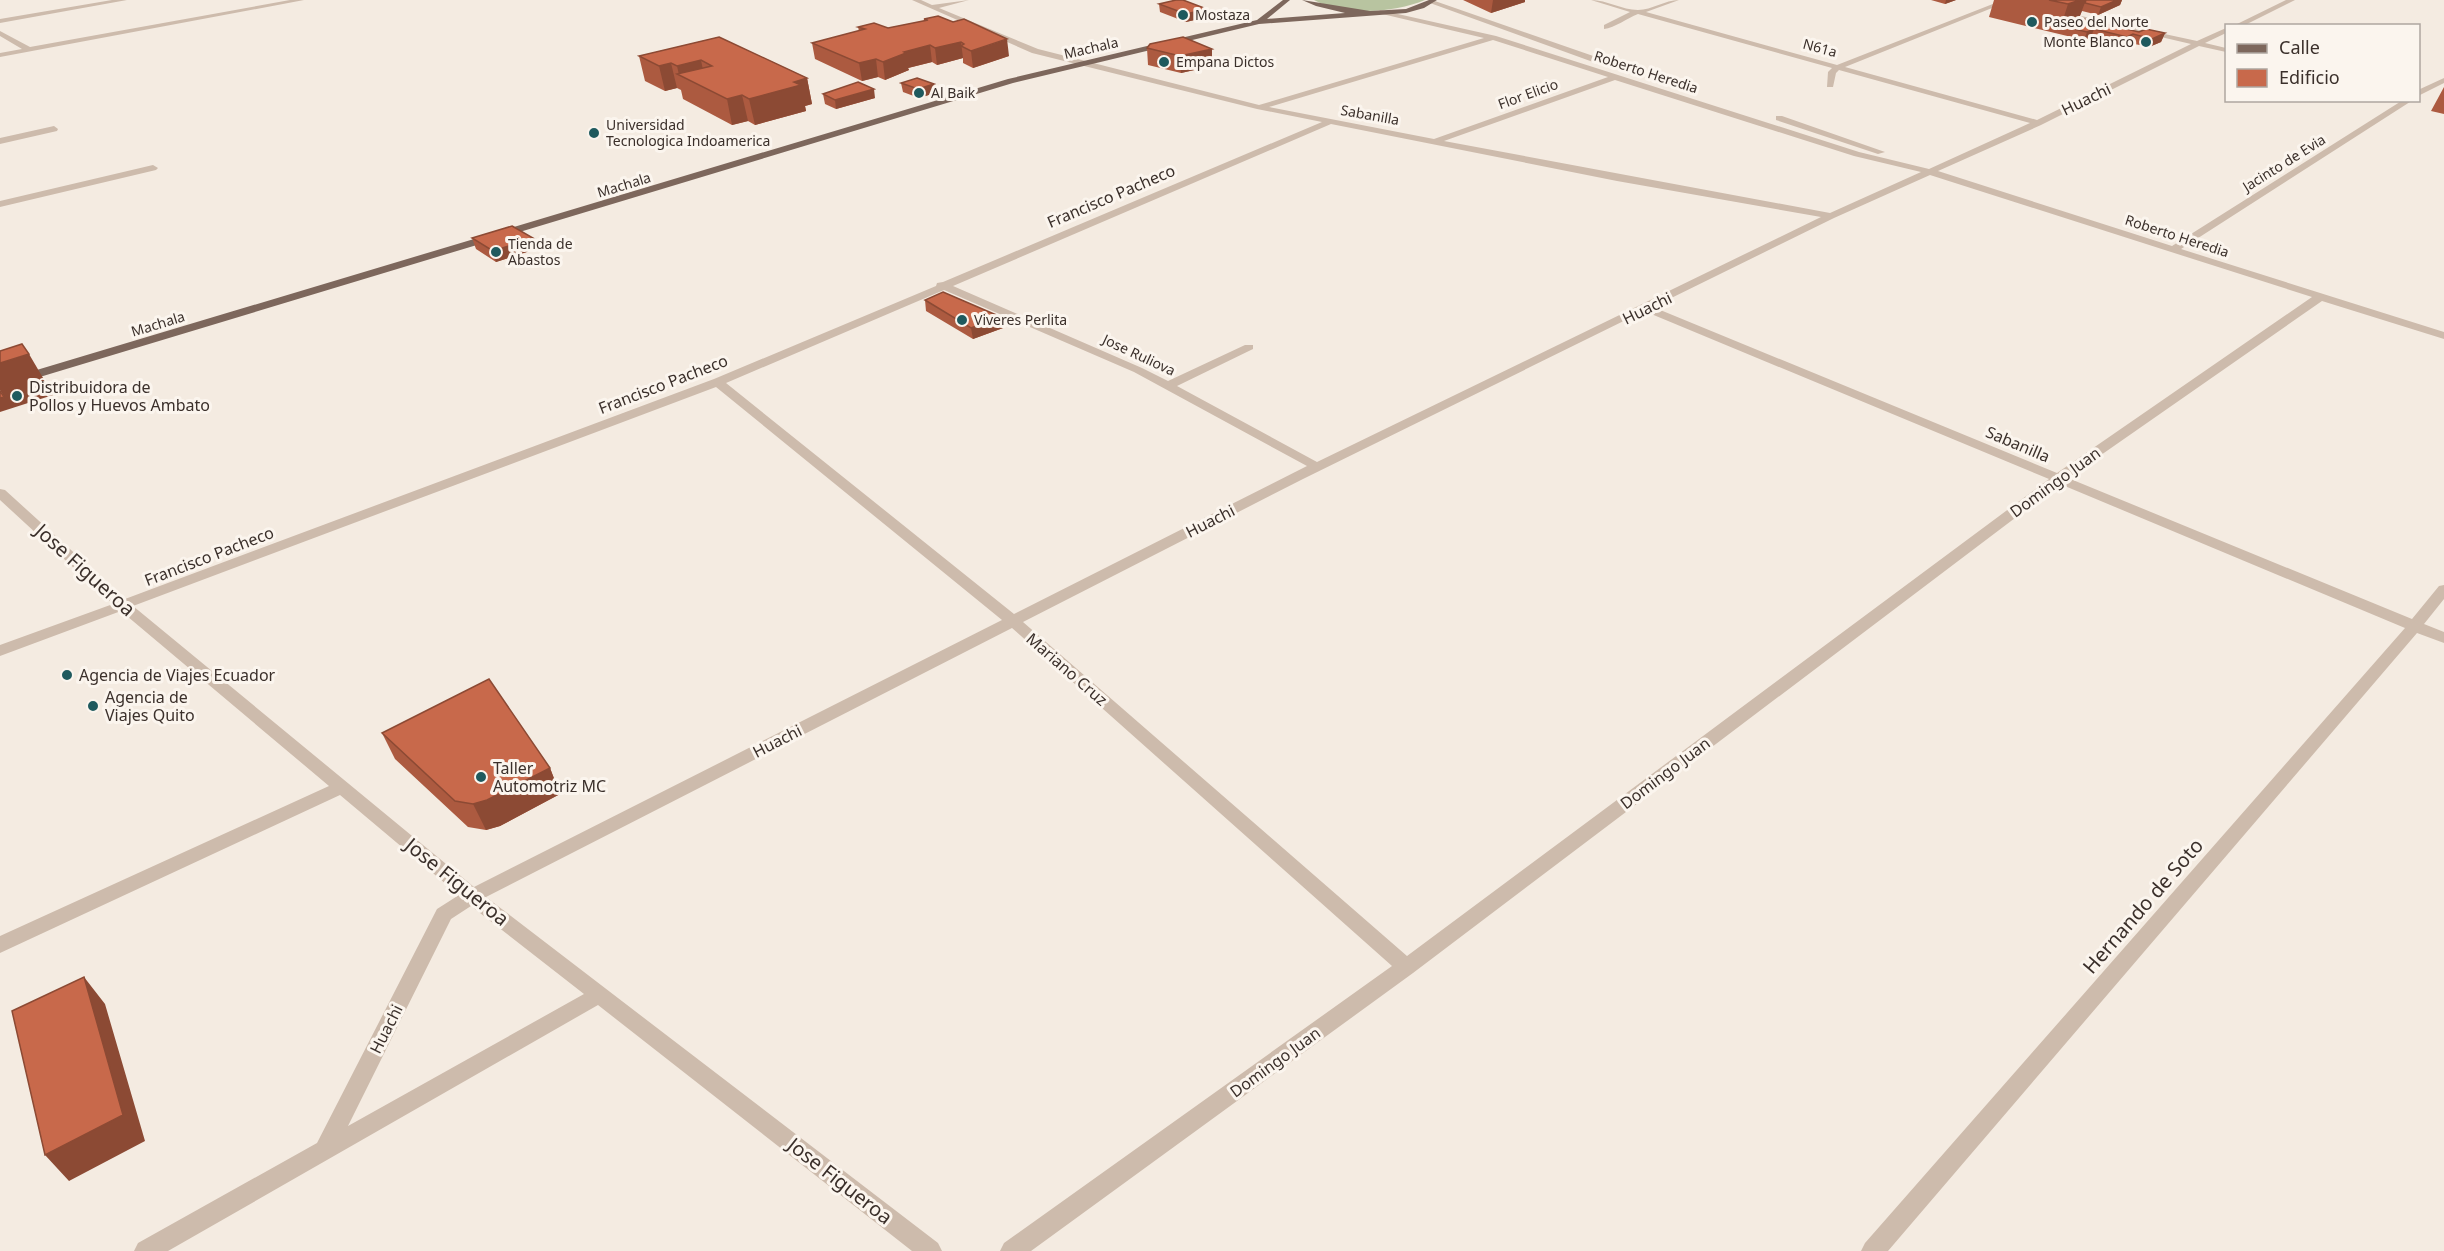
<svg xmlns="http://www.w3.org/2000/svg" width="2444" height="1251" font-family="'Noto Sans',sans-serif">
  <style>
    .green { fill: #b8c4a0 }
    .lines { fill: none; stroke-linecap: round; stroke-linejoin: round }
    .minor { fill: #cdbbac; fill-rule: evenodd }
    .major { fill: #7d675c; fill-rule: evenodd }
    .wall { fill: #ac5a40 }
    .shaded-wall { fill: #8c4a34 }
    .building { fill: #c8694b; stroke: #8c4a34; stroke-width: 1.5 }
    .poi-dot { fill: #1f5a5e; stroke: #fbf5ee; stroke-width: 2 }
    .labels { text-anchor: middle; stroke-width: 6; stroke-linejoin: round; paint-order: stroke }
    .far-poi-label { font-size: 14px; fill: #3b302b; stroke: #fbf5ee; text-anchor: start }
    .far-street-label { font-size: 14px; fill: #3b302b; stroke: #fbf5ee }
    .street-label { font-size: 16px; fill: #3b302b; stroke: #fbf5ee }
    .poi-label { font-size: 16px; fill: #3b302b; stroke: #fbf5ee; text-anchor: start }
    .near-street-label { font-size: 20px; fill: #3b302b; stroke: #fbf5ee }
  </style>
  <rect width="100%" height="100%" fill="#f4ebe1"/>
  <path class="green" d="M 1314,0 L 1425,0 C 1394,13 1345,16 1314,0 Z"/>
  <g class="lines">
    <path class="minor" d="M 112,0 L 127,0 L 0,23 L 0,19 Z
      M 290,0 L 304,0 L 0,57 L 0,53 L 22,49 L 0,36 L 0,31 L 30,47 Z
      M 912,0 L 921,0 L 932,5 L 969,0 L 939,8 L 1038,49 L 1259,105 L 1484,38 L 1378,13 L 1380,10 L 1496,36 L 1859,152 L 1929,169 L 2030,123 L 1839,70 L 1836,73 L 1833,87 L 1827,87 L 1828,72 L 1832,68 L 1638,14 C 1627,18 1615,28 1604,29 L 1604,25 L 1630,12 L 1591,0 C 1607,0 1622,10 1638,10 C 1652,10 1665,0 1679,0 L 1646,12 L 1837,65 L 2003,0 L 2012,0 L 1845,67 L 2037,120 L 2191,44 L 2058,13 L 2058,11 L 2197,41 L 2226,28 L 2226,33 L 2205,43 L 2226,48 L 2226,52 L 2199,46 L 2041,125 L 1938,171 L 2172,246 L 2403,100 L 2413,100 L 2181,249 L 2444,332 L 2444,339 L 2322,301 L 2068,478 L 2412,619 L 2439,586 L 2444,585 L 2444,599 L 2424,624 L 2444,632 L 2444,643 L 2417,633 L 1888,1251 L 1861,1251 L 1865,1243 L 2405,628 L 2060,484 L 1413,973 L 1031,1251 L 1000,1251 L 1004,1243 L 1392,966 L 1012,628 L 486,897 L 938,1243 L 942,1251 L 912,1251 L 598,1005 L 168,1251 L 134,1251 L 138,1243 L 317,1143 L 437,909 L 459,895 L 340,795 L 0,953 L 0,936 L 329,786 L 121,611 L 0,656 L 0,645 L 113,604 L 0,500 L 0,489 L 5,490 L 125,599 L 714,379 L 936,286 L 937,283 L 943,282 L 1322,122 L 1257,109 L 1032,53 ZM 1493,40 L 1608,77 L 1434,139 L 1269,107 ZM 1615,80 L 1854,156 L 1921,172 L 1830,213 L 1444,141 ZM 1331,124 L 1617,181 L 1821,217 L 1317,462 L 1177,386 L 1253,349 L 1253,345 L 1245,345 L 1168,381 L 1142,368 L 953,286 ZM 1930,175 L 2312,297 L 2057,473 L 1653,307 L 1834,218 ZM 944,290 L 1134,372 L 1307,466 L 1014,614 L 726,383 ZM 1644,311 L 2049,479 L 1407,956 L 1023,622 L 1303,479 ZM 716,387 L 1002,620 L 474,887 L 133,606 ZM 471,906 L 584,994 L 348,1126 L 451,919 Z
      M 1432,0 L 1599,58 L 1600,60 L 1593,62 L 1430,3 Z
      M 2286,0 L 2295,0 L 2243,26 L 2233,26 Z
      M 2444,78 L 2444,83 L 2418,96 L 2418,90 Z
      M 1776,116 L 1782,116 L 1885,152 L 1878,154 L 1776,120 Z
      M 54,126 L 58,129 L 57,131 L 0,144 L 0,138 Z
      M 153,165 L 158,168 L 156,170 L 0,207 L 0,201 Z"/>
    <path class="major" d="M 1283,0 L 1290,0 L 1267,19 L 1345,13 L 1316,6 L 1302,0 L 1370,11 L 1406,9 L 1429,0 L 1437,0 L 1424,8 L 1406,13 L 1259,24 L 1013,83 L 0,389 L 0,381 L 1008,79 L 1257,20 Z"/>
  </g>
  <path class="wall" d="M 1463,0 L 1525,0 L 1525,2 L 1491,13 Z
    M 1931,0 L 1956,0 L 1945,4 Z
    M 1994,0 L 2122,0 L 2120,5 L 2098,15 L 2082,11 L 2079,18 L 2139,32 L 2165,33 L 2161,42 L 2149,47 L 2130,43 L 2124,45 L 2091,37 L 2084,40 L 1989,17 Z
    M 1159,4 L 1207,9 L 1207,17 L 1186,22 L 1160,12 Z
    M 924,19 L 1009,56 L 973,68 L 963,63 L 963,58 L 937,65 L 932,62 L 908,68 L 909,70 L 885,80 L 878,77 L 862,81 L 815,59 L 812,43 L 859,31 L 858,27 L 888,28 L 924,21 Z
    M 719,37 L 807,78 L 812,104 L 805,106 L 806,111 L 755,125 L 748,121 L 732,125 L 683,99 L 681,90 L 677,88 L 665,91 L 645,81 L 639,56 Z
    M 1150,44 L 1212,66 L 1181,73 L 1148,65 L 1147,48 Z
    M 901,83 L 934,84 L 935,93 L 919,98 L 903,92 Z
    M 2444,87 L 2444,114 L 2431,111 Z
    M 823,94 L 875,98 L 836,109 L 825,104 Z
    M 472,238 L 533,238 L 536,249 L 496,262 L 476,249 Z
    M 925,300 L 1003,328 L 973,339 L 926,311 Z
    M 382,733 L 550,768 L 560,794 L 500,826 L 486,830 L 468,827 L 395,759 Z"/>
  <path class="shaded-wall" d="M 1493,0 L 1525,0 L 1525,2 L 1491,13 Z
    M 1946,0 L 1956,0 L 1945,4 Z
    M 2080,0 L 2086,0 L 2076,26 L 2061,26 L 2068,4 Z
    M 2117,0 L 2122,0 L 2120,5 L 2098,15 L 2101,7 Z
    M 1207,9 L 1207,17 L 1186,22 L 1186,14 Z
    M 2094,29 L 2091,37 L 2084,40 L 2087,32 Z
    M 2165,33 L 2161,42 L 2149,47 L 2152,39 Z
    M 2133,34 L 2130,43 L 2124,45 L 2127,37 Z
    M 1007,39 L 1009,56 L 973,68 L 971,51 Z
    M 961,42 L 963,58 L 937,65 L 935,48 Z
    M 930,45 L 932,62 L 908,68 L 909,70 L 885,80 L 883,62 L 904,52 Z
    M 1212,49 L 1212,66 L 1181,73 L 1180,56 Z
    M 876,59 L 878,77 L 862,81 L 859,63 Z
    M 701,60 L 706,85 L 679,75 L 677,66 Z
    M 671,63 L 677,88 L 665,91 L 659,66 Z
    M 807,78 L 812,104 L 805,106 L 806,111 L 755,125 L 749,99 L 794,82 Z
    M 934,84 L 935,93 L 919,98 L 918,89 Z
    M 874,89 L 875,98 L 836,109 L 835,100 Z
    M 742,95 L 748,121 L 732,125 L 727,99 Z
    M 533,238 L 536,249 L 496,262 L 493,251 Z
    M 1001,317 L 1003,328 L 973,339 L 971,328 Z
    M 29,354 L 53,395 L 0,412 L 0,398 L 4,397 L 0,390 L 0,363 Z
    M 550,768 L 560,794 L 500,826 L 486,830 L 473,804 Z
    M 84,977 L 105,1004 L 145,1141 L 69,1181 L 45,1155 Z"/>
  <path class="building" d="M 1176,0 L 1183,0 L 1207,9 L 1186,14 L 1159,4 Z
    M 2049,0 L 2080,0 L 2068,4 Z
    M 2086,0 L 2117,0 L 2101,7 L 2085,3 Z
    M 938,16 L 953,22 L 964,19 L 1007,39 L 971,51 L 961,46 L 964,44 L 961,42 L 935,48 L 930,45 L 904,52 L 906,53 L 883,62 L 876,59 L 859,63 L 812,43 L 865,29 L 858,27 L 874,23 L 888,28 L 928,20 L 924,19 Z
    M 2079,18 L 2139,32 L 2146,29 L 2165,33 L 2152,39 L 2133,34 L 2127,37 L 2094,29 L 2087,32 L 2061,26 Z
    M 719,37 L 807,78 L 794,82 L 801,85 L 749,99 L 742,95 L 727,99 L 677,74 L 712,66 L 701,60 L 677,66 L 671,63 L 659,66 L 639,56 Z
    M 1183,37 L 1212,49 L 1180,56 L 1147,48 L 1150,44 Z
    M 917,78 L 934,84 L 918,89 L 901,83 Z
    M 858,82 L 874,89 L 835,100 L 823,94 Z
    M 512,226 L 533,238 L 493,251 L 472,238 Z
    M 943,292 L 1001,317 L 971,328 L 925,300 Z
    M 22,344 L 29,354 L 0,363 L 0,351 Z
    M 0,391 L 4,397 L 0,398 Z
    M 489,679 L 550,768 L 487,800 L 473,804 L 455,801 L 382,733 Z
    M 84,977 L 123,1115 L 45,1155 L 12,1011 Z"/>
  <g class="poi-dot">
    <circle cx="1183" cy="15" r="6"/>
    <circle cx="2032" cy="22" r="6"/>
    <circle cx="2146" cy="42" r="6"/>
    <circle cx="1164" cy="62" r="6"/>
    <circle cx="919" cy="93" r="6"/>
    <circle cx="594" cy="133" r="6"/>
    <circle cx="496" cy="252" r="6"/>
    <circle cx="962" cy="320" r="6"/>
    <circle cx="17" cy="396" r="6"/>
    <circle cx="67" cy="675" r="6"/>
    <circle cx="93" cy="706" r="6"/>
    <circle cx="481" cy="777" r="6"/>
  </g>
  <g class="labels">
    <g class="far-poi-label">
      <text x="1195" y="20">Mostaza</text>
      <text x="2044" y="27">Paseo del Norte</text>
      <text x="2134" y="47" text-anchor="end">Monte Blanco</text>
      <text x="1176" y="67">Empana Dictos</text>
      <text x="931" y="98">Al Baik</text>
      <text x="606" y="130">Universidad<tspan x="606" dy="16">Tecnologica Indoamerica</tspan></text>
      <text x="508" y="249">Tienda de<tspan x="508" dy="16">Abastos</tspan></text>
      <text x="974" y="325">Viveres Perlita</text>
    </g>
    <g class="far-street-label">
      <text transform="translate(1091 48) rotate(-13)" y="5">Machala</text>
      <text transform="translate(1820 48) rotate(15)" y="5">N61a</text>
      <text transform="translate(1646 72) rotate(18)" y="5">Roberto Heredia</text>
      <text transform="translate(1528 94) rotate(-20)" y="5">Flor Elicio</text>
      <text transform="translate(1370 115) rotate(10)" y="5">Sabanilla</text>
      <text transform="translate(2284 163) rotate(-32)" y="5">Jacinto de Evia</text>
      <text transform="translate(624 185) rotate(-17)" y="5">Machala</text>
      <text transform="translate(2177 236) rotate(18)" y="5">Roberto Heredia</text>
      <text transform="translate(158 324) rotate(-17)" y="5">Machala</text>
      <text transform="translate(1139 355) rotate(25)" y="5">Jose Ruliova</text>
    </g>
    <g class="street-label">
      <text transform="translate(2086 99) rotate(-26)" y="6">Huachi</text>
      <text transform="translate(1111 196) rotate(-23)" y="6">Francisco Pacheco</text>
      <text transform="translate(1647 308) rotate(-26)" y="6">Huachi</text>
      <text transform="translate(663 384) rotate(-21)" y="6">Francisco Pacheco</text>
      <text transform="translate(2018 444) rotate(23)" y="6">Sabanilla</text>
      <text transform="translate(2055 482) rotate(-36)" y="6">Domingo Juan</text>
      <text transform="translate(1210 521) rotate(-27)" y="6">Huachi</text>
      <text transform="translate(209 556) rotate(-21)" y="6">Francisco Pacheco</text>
      <text transform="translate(1067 669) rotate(41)" y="6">Mariano Cruz</text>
      <text transform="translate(777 741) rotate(-27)" y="6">Huachi</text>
      <text transform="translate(1665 773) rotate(-37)" y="6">Domingo Juan</text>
      <text transform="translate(386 1029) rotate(-63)" y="6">Huachi</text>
      <text transform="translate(1275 1062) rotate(-36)" y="6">Domingo Juan</text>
    </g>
    <g class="poi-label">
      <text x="29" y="393">Distribuidora de<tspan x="29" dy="18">Pollos y Huevos Ambato</tspan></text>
      <text x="79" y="681">Agencia de Viajes Ecuador</text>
      <text x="105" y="703">Agencia de<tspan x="105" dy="18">Viajes Quito</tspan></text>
      <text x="493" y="774">Taller<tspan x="493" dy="18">Automotriz MC</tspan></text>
    </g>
    <g class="near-street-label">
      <text transform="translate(85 570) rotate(42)" y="7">Jose Figueroa</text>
      <text transform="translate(457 882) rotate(39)" y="7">Jose Figueroa</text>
      <text transform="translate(2143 906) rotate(-49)" y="7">Hernando de Soto</text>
      <text transform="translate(840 1181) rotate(38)" y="7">Jose Figueroa</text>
    </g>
  </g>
  <rect x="2225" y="24" width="195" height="78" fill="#fbf5ee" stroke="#aea6a0" stroke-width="1.5"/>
  <rect x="2237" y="44" width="30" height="9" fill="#7d675c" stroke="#aea6a0" stroke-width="1.5"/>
  <text x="2279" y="54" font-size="18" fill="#3b302b">Calle</text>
  <rect x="2237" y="69" width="30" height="18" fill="#c8694b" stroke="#aea6a0" stroke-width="1.5"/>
  <text x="2279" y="84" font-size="18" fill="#3b302b">Edificio</text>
</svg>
